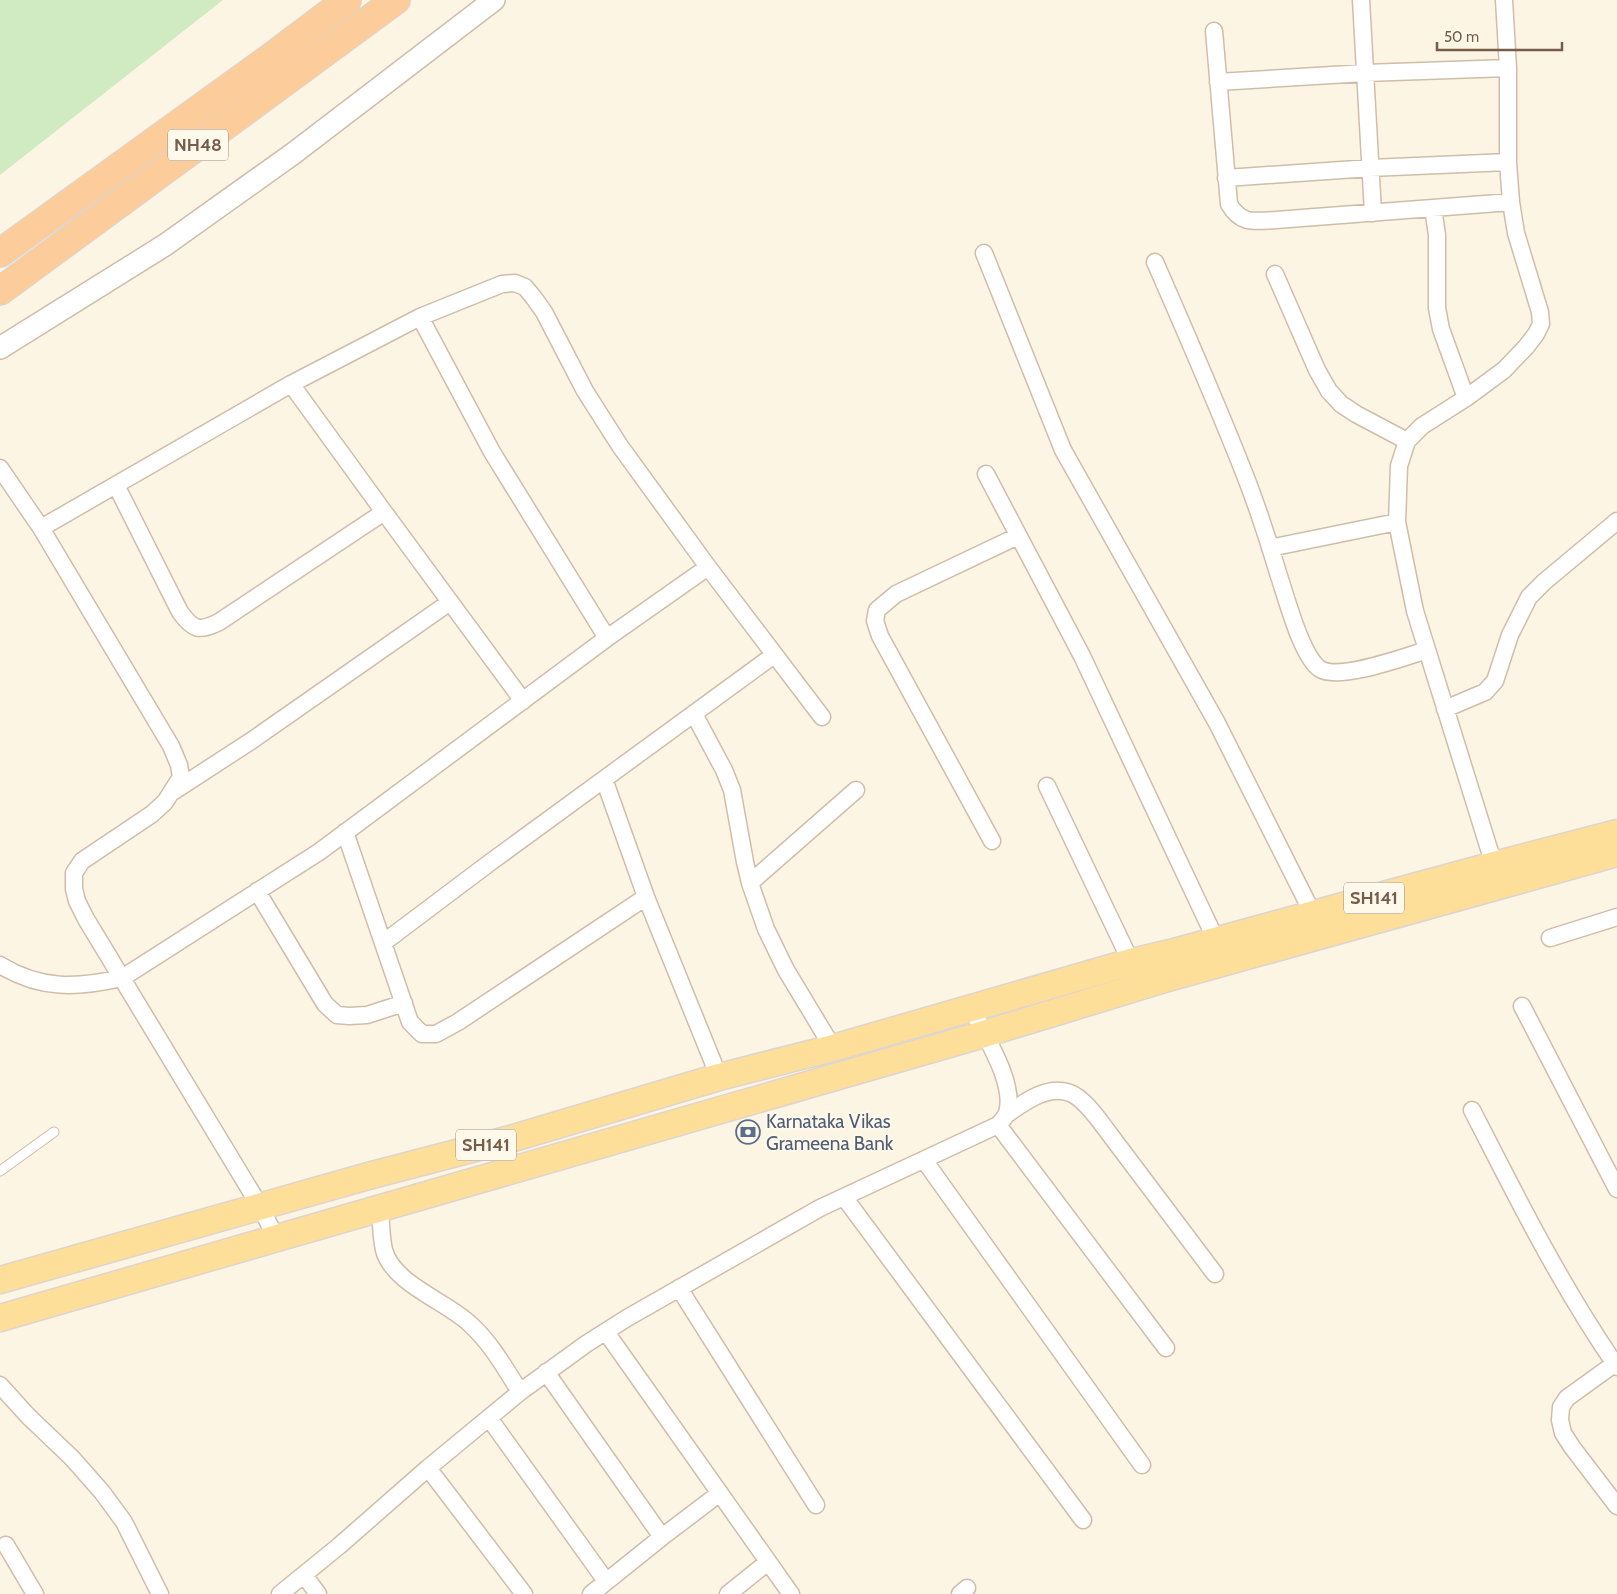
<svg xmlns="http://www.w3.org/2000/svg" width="1617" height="1594" font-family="Cabin,sans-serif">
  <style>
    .green { fill: #d0ebc2 }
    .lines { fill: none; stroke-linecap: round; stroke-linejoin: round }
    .service-casing { stroke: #cfbdaa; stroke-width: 11 }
    .minor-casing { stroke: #cfbdaa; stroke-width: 19 }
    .tertiary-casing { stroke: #cfbdaa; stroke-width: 24 }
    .primary-casing { stroke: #dcd5d0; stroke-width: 29 }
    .trunk-casing { stroke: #dcd5d0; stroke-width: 30 }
    .service { stroke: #fff; stroke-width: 9 }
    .minor { stroke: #fff; stroke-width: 16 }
    .tertiary { stroke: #fff; stroke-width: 21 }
    .primary { stroke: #fedf9a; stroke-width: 26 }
    .trunk { stroke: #fccc9a; stroke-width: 28 }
    .labels { text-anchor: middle; stroke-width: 4.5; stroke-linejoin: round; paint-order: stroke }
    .shield { fill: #fff9eb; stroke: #a08b7a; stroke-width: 1 }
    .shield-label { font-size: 18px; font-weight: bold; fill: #775c49 }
    .service-label { font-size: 19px; fill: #4e5e75; stroke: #fff9eb; text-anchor: start }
  </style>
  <rect width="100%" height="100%" fill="#fdf5e4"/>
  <path class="green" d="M 0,0 L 223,0 L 0,175 Z"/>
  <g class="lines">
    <g class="service-casing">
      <path id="service" d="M 0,1171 L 54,1132"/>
    </g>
    <g class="minor-casing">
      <path id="minor" d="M 1361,0 L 1373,213
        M 1214,31 L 1229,204 C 1241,225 1255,221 1276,220 L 1511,202
        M 1218,82 L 1365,73 L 1508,68
        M 1226,178 L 1370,168 L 1508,162
        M 1433,208 L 1437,235 L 1437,308 L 1441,329 L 1466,398
        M 984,253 L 1063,450 L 1217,723 L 1313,914
        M 1155,262 C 1187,335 1219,408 1248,483 C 1259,512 1269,543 1278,573 C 1286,596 1301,656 1320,669 C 1340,681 1404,657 1427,650
        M 1275,274 L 1317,370 L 1329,391 L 1341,404 L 1356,414 L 1407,441
        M 420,317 L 492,452 L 607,638
        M 291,384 L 384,512 L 523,701
        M 0,468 L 41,528 L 171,746 L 179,765 L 181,777 L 165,802 L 152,814 L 82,861 L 74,873 L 74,889 L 77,901 L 86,919 L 261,1208 L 276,1238
        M 986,474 L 1082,656 L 1216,940
        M 116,485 L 180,612 C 193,630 199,632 219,622 L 384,512
        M 41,528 L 291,384 L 420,317 L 502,284 L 515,283 L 525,287 L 534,298 L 544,312 L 585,391 L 620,446 L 708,567 L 822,717
        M 1270,548 L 1397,522
        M 1445,709 L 1485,692 L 1495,681 L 1510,635 L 1529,597 L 1544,582 L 1617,521
        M 694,714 L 724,770 L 732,790 L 745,862 L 750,883 L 766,929 L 786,970 L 833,1048
        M 604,779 L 646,897 L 719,1077
        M 1047,786 L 1131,962
        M 174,791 L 251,741 L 450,602
        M 345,832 L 410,1022 L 422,1034 L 436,1034 L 458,1022 L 646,897
        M 992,841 L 880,636 L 875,621 L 877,610 L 896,594 L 1018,536
        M 1494,865 L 1415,611 L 1397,522 L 1399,466 L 1407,441 L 1422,426 L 1466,398 L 1504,370 L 1526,347 L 1536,334 L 1541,324 L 1540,312 L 1516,233 L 1511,202 L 1508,162 L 1508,68 L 1504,0
        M 750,883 L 856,790
        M 257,891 L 325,1004 L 337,1015 L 349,1016 L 367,1015 L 404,1003
        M 1550,938 L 1617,917
        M 383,943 L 488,864 L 774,655
        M 0,965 C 41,990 77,988 122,978 L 319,852 L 607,638 L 708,567
        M 1522,1006 L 1617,1189
        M 1472,1110 C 1517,1198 1561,1286 1617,1367
        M 1006,1115 C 1023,1103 1048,1084 1070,1093 C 1084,1098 1099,1120 1108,1132 L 1215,1274
        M 998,1125 L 1166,1348
        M 924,1160 L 1142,1465
        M 844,1197 L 1083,1520
        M 380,1208 C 381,1222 381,1237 384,1250 C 393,1284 446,1301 470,1324 C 491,1343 505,1368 520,1392
        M 679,1288 L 816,1505
        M 606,1332 L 791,1594
        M 1617,1362 L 1567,1398 L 1561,1407 L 1560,1420 L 1563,1433 L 1572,1447 L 1617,1506
        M 546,1372 L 662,1537
        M 0,1385 L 28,1416 L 72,1458 L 102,1492 L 124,1522 L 160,1594
        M 489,1418 L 606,1581
        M 428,1468 L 524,1594
        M 6,1545 L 35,1594
        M 304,1575 L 318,1594
        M 280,1594 L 339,1546 L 428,1468 L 520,1392 L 586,1344 L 627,1318 L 820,1208 L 998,1125 C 1001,1122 1005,1118 1007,1113 C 1016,1083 985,1037 972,1009
        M 591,1594 L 662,1537 L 720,1493
        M 728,1594 L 768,1562
        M 960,1594 L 967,1588"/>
    </g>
    <g class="tertiary-casing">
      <path id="tertiary" d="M 0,348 L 165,245 L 294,153 L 494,0"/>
    </g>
    <g class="primary-casing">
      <path id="primary" d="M 0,1280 L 372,1175 L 510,1139 L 719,1077 L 833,1048 L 1131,962 L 1174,952 L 1494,865 L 1617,833
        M 0,1318 L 984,1034 L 1168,978 L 1617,853"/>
    </g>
    <g class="trunk-casing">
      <path id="trunk" d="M 0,253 L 270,58 L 347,0
        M 0,291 L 396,0"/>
    </g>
    <use href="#service" class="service"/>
    <use href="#minor" class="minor"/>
    <use href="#tertiary" class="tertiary"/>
    <use href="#primary" class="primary"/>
    <use href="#trunk" class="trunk"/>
  </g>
  <defs>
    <g id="bank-ring" transform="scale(1.25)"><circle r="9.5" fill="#fff9eb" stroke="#5c6f8a" stroke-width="1.5"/><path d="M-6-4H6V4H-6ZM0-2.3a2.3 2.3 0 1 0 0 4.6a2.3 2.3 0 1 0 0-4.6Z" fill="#5c6f8a"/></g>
  </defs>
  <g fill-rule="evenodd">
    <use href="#bank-ring" x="748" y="1132"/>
  </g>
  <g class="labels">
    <g class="shield">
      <rect x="168" y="129.5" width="60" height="31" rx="4"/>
      <rect x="1344" y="882.5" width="60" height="31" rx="4"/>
      <rect x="456" y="1129.5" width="60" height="31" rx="4"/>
    </g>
    <g class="shield-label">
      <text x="198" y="151">NH48</text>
      <text x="1374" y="904">SH141</text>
      <text x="486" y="1151">SH141</text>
    </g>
    <g class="service-label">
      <text x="766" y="1128">Karnataka Vikas<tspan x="766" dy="22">Grameena Bank</tspan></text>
    </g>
  </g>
  <path d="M1437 42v8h125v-8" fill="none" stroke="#775c49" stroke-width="2.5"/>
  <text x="1444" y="42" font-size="15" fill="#775c49" stroke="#fff9eb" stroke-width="4" paint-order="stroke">50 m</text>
</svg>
